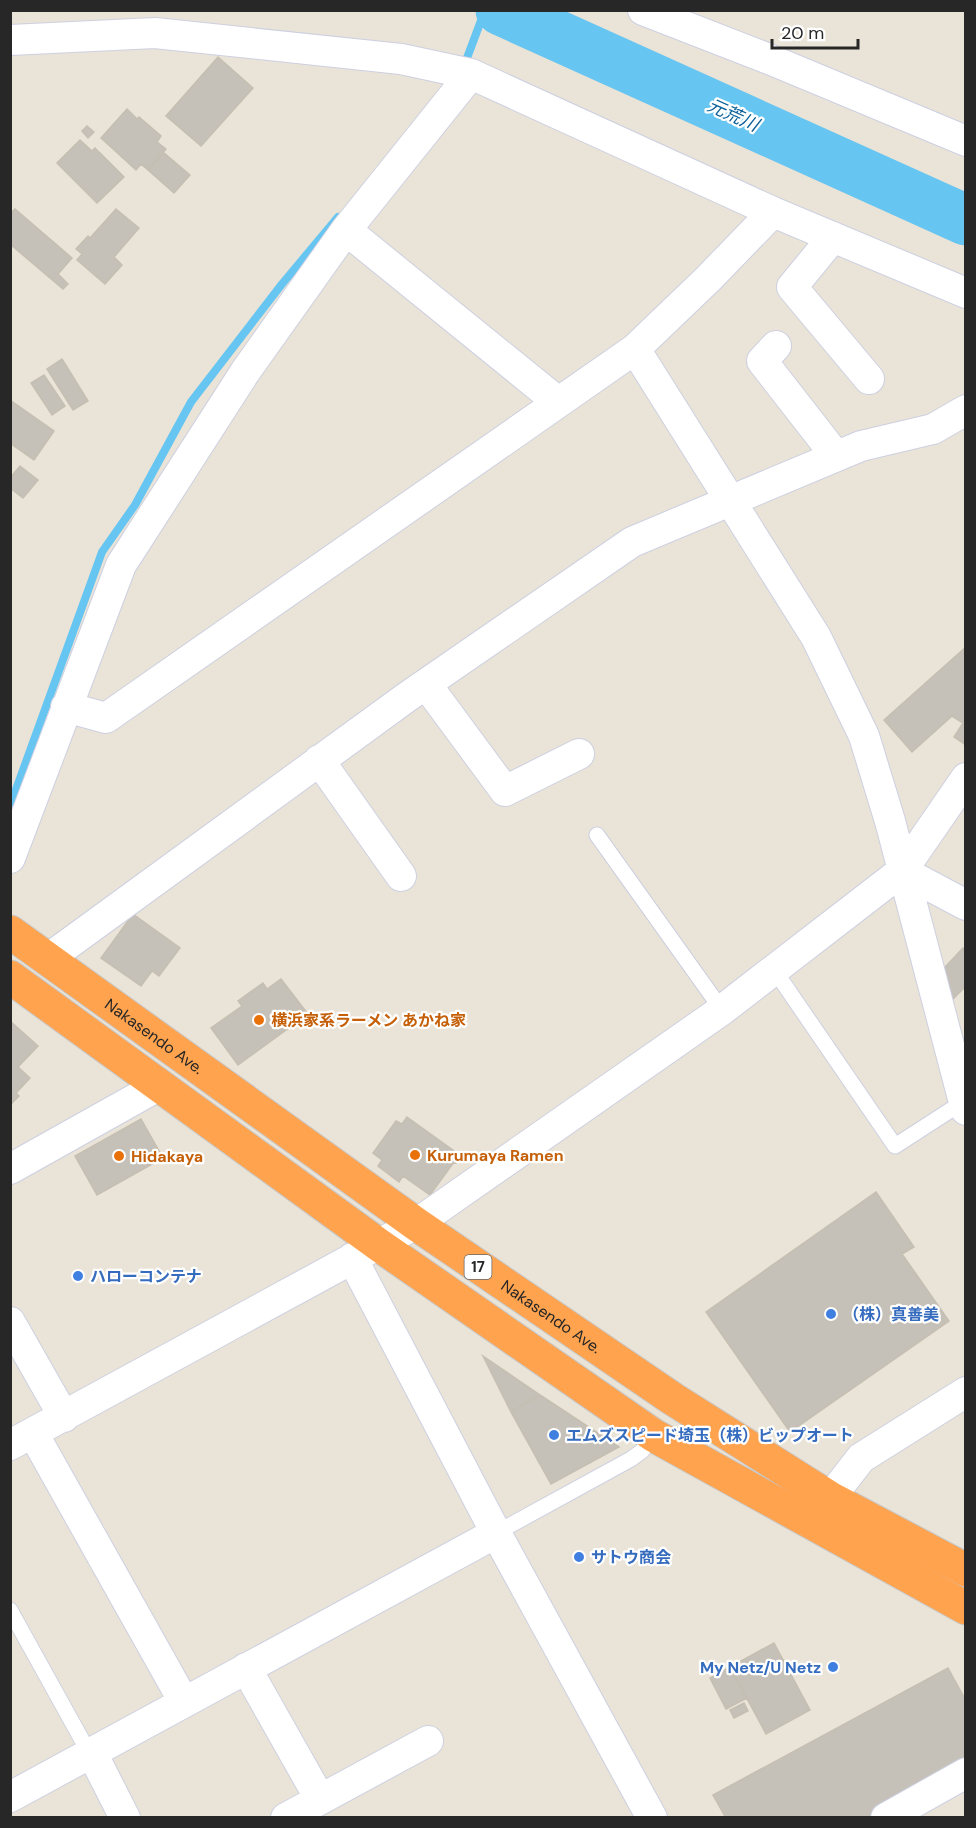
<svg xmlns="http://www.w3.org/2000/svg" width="976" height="1828" font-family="'DM Sans','Noto Sans JP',sans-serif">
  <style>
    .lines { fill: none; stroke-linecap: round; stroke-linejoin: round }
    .stream { stroke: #66c5f1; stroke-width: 8 }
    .river { stroke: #66c5f1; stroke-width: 51 }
    .building { fill: #c5c0b8; stroke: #c5bfb2; stroke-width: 1.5 }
    .lane-casing { stroke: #cdd0e1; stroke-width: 17 }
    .street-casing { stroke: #cdd0e1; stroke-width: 32 }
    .highway-casing { stroke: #c7c7c7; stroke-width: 35 }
    .lane { stroke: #fff; stroke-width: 15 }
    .street { stroke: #fff; stroke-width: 30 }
    .highway { stroke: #ffa34e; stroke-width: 33 }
    .food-dot { fill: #e8710a; stroke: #fff; stroke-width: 2 }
    .shop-dot { fill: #3f7fe0; stroke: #fff; stroke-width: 2 }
    .labels { text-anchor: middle; stroke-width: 4.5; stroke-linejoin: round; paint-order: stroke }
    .shield { fill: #fff; stroke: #686868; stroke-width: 1.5 }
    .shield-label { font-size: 15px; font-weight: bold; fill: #272727 }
    .food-label { font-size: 16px; font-weight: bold; fill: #c56008; stroke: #fff; text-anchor: start }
    .street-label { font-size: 16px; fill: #272727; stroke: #fff }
    .shop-label { font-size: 16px; font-weight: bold; fill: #366cbe; stroke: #fff; text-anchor: start }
    .water-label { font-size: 18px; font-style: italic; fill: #0a6098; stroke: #fff }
  </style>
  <rect width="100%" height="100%" fill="#eae3d7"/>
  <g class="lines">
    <path class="stream" d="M 467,58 L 485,10
      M 10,806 L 102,552 L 135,505 L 191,402 L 282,284 L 338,217"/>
    <path class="river" d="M 501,10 L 966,220"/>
  </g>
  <path class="building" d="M 218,57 L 253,88 L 201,146 L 166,116 Z
    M 127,109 L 137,119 L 139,117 L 161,136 L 157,142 L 166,149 L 148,170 L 141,164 L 136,170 L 101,138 Z
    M 87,126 L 94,132 L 88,138 L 82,131 Z
    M 80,140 L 92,151 L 95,148 L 124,177 L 97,203 L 57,163 Z
    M 163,152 L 190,175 L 174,193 L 148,170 Z
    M 15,209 L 72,258 L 58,274 L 68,284 L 63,289 L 10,244 L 10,211 L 12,212 Z
    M 116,209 L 139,228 L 114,257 L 122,265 L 105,284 L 77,260 L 82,254 L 76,249 L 88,236 L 90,238 Z
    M 62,359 L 88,401 L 73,410 L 47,369 Z
    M 44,375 L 65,406 L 52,415 L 31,383 Z
    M 10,400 L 54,431 L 34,460 L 10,443 Z
    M 20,466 L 38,480 L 23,498 L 10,488 L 10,478 Z
    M 966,647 L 966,745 L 954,737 L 963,723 L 952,716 L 912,752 L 884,720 Z
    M 133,914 L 180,948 L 159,976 L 152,971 L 141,986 L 101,958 Z
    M 963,948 L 966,950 L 966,986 L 953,999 L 936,982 L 935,978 Z
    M 281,979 L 308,1014 L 238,1065 L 211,1028 L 242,1006 L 238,1001 L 263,983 L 267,989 Z
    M 10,1021 L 38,1046 L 18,1067 L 30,1078 L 16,1093 L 19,1096 L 10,1105 Z
    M 407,1117 L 461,1156 L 456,1163 L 454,1162 L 430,1195 L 403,1176 L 399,1182 L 378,1166 L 382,1160 L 373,1153 L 396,1121 L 402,1124 Z
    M 141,1119 L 163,1158 L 97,1195 L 75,1156 Z
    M 876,1192 L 914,1247 L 902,1254 L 949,1321 L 790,1432 L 706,1312 Z
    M 483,1356 L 540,1395 L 511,1412 Z
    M 540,1395 L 619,1447 L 551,1484 L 511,1412 Z
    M 774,1643 L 810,1710 L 766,1734 L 730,1667 Z
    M 730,1667 L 747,1698 L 726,1709 L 710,1678 Z
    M 948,1668 L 966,1701 L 966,1765 L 870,1818 L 726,1818 L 713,1795 Z
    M 744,1703 L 748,1711 L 734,1718 L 730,1710 Z"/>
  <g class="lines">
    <g class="lane-casing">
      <path id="lane" d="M 597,835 L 722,1010
        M 775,971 L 895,1146 L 963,1102
        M 496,1533 L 631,1459 L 642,1451 L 653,1435
        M 10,1610 L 82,1740 L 92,1753"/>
    </g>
    <g class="street-casing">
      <path id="street" d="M 643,10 L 769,59 L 966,141
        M 10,40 L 155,33 L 401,59 L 471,74 L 773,212 L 966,293
        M 346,230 L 558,402
        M 833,237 L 792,287 L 869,379
        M 776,346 L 762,361 L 836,456
        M 635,349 L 816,637 L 864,736 L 890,821 L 966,1110
        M 426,684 L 505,791 L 579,754
        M 66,707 L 106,718 L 635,349 L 708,279 L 773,212
        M 319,760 L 401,876
        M 10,858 L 121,565 L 245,372 L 346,230 L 471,74
        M 902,871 L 966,905
        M 49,958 L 407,697 L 632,542 L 861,446 L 933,429 L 966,410
        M 10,1169 L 160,1085
        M 352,1258 L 496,1533 L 652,1818
        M 10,1322 L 64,1417
        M 33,1433 L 184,1702
        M 10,1445 L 416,1224 L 722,1010 L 902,871 L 966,778
        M 830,1498 L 861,1458 L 966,1392
        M 246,1668 L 320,1799
        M 92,1753 L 125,1818
        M 10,1797 L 496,1533
        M 286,1818 L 428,1741
        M 886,1818 L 966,1773"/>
    </g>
    <g class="highway-casing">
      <g id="highway">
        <path id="s1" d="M 10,932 L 416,1224 L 673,1399 L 830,1498 L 966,1570"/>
        <path d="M 10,977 L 379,1245 L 653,1435 L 966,1608"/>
      </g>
    </g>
    <use href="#lane" class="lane"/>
    <use href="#street" class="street"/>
    <use href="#highway" class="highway"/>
  </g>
  <g class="food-dot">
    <circle cx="259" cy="1020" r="6"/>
    <circle cx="415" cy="1155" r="6"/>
    <circle cx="119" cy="1156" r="6"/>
  </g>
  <g class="shop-dot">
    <circle cx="78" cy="1276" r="6"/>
    <circle cx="831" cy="1314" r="6"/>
    <circle cx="554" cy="1435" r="6"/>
    <circle cx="579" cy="1557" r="6"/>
    <circle cx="833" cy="1667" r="6"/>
  </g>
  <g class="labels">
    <rect class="shield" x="464.5" y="1255" width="27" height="24" rx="4.5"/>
    <g class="shield-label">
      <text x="478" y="1272">17</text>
    </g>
    <g class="food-label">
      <text x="271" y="1026">横浜家系ラーメン あかね家</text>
      <text x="427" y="1161">Kurumaya Ramen</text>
      <text x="131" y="1162">Hidakaya</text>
    </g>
    <g class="street-label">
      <text dy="6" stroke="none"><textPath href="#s1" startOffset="178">Nakasendo Ave.</textPath></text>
      <text dy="6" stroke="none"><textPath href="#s1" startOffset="664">Nakasendo Ave.</textPath></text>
    </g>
    <g class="shop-label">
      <text x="90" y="1282">ハローコンテナ</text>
      <text x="843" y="1320">（株）真善美</text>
      <text x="566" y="1441">エムズスピード埼玉（株）ビップオート</text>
      <text x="591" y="1563">サトウ商会</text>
      <text x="821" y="1673" text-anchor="end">My Netz/U Netz</text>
    </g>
    <g class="water-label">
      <text transform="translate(733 115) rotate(24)" y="6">元荒川</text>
    </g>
  </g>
  <rect width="976" height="1828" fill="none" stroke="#272727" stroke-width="24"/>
  <path d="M772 39v9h86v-9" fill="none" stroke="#272727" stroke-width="3"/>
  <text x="781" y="39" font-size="18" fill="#272727" stroke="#ffffff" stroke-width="4.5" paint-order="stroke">20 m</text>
</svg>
